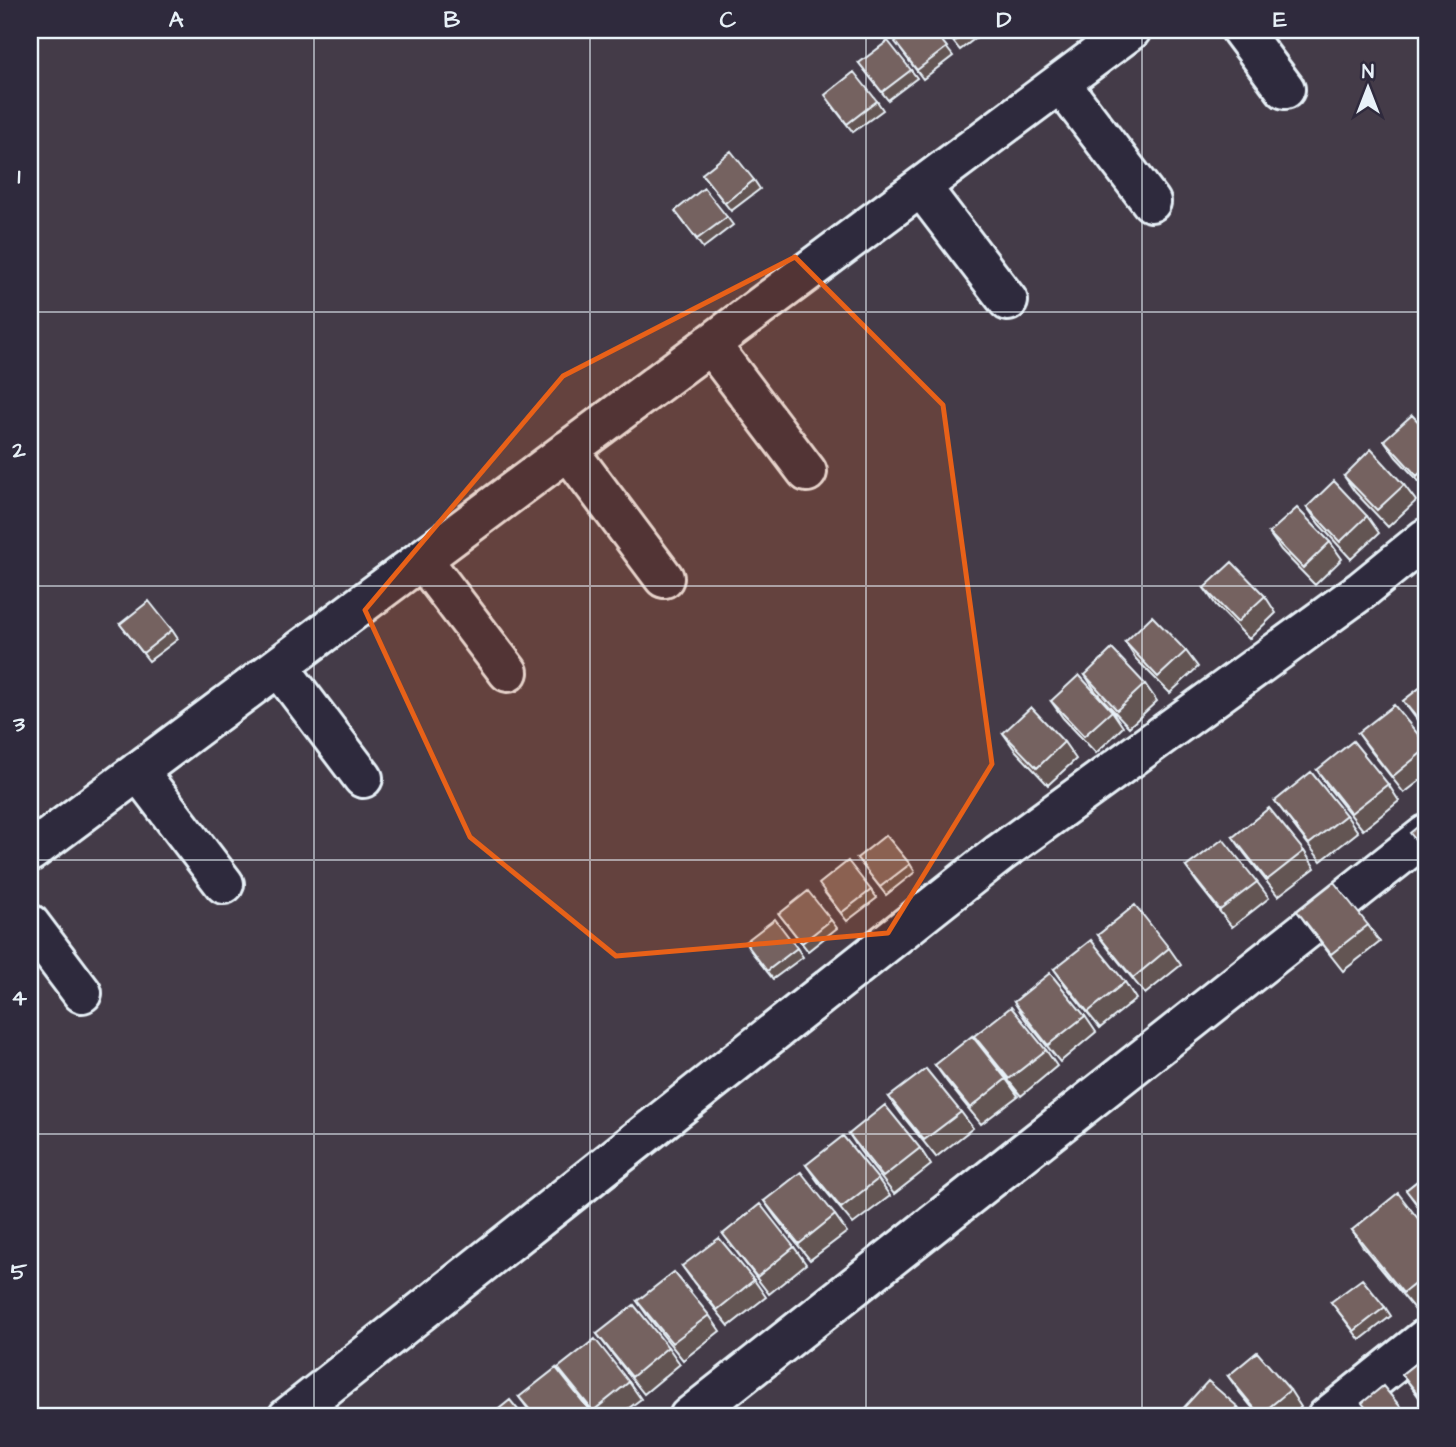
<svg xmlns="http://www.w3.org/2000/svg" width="1456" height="1447" font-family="'Architects Daughter',sans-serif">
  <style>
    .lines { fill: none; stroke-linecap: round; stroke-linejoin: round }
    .minor-casing { stroke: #e8f1f8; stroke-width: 44 }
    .minor { stroke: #2f2a3d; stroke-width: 38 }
    .wall { fill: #645453; stroke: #e8f1f8; stroke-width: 2 }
    .shaded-wall { fill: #514544; stroke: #e8f1f8; stroke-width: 2 }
    .building { fill: #746261; stroke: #e8f1f8; stroke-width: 2 }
    .marked { fill: #e86118; fill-opacity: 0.2; stroke: #e86118; stroke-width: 5; stroke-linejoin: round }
    .grid { fill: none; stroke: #e8f1f8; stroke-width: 2; stroke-opacity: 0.55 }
    .neatline { fill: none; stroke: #e8f1f8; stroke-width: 2.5 }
    .grid-label { font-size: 23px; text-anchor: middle; font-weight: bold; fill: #e8f1f8 }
  </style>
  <rect width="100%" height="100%" fill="#443b48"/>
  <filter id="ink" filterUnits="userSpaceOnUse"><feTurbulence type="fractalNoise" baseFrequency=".0143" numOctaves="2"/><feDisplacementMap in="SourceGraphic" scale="14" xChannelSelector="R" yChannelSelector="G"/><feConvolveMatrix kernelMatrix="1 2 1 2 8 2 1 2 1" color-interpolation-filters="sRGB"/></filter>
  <g filter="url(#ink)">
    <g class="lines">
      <g class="minor-casing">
        <path id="minor" d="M 1241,30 L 1285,89
          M 1060,83 L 1151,202
          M 921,187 L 1008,301
          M 710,344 L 807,472
          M 568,450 L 664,578
          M 422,559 L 508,672
          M 279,667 L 363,778
          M 138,771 L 224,884
          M 30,852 L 1131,30
          M 30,924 L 82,993
          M 288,1417 L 1000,853 L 1362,590 L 1426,538
          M 689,1417 L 1426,835
          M 1327,1417 L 1426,1338"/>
      </g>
      <use href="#minor" class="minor"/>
    </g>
    <path class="wall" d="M 933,30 L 953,56 L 923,79 L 901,50 Z
      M 944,30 L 986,30 L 960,50 Z
      M 859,63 L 911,70 L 917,78 L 888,100 Z
      M 877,101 L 883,110 L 853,132 L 831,104 Z
      M 702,174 L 754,180 L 760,189 L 731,211 Z
      M 727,217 L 733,225 L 703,248 L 681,219 Z
      M 1426,430 L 1426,489 L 1396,457 L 1384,440 Z
      M 1344,476 L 1404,485 L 1416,501 L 1388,527 L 1355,492 Z
      M 1307,507 L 1367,516 L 1379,533 L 1351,559 L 1319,524 Z
      M 1269,533 L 1330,542 L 1342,559 L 1315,585 L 1281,550 Z
      M 1204,588 L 1265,596 L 1276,613 L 1249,639 L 1216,605 Z
      M 120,624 L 172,630 L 178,639 L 149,661 Z
      M 1125,642 L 1186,651 L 1198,667 L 1170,693 L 1136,659 Z
      M 1085,675 L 1145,684 L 1157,701 L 1129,727 L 1096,692 Z
      M 1426,683 L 1426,732 L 1403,701 Z
      M 1051,701 L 1112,711 L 1123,727 L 1096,753 L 1063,718 Z
      M 1003,733 L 1064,742 L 1076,759 L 1048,785 L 1015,750 Z
      M 1358,733 L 1426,744 L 1426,776 L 1404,793 L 1370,750 Z
      M 1317,770 L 1388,784 L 1399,801 L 1363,830 L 1328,787 Z
      M 1275,801 L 1346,815 L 1358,832 L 1321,861 L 1287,817 Z
      M 1233,837 L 1304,851 L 1315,868 L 1278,896 L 1244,853 Z
      M 857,858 L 910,864 L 915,872 L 886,895 Z
      M 1186,867 L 1257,882 L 1269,898 L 1232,927 L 1198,884 Z
      M 871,890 L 877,898 L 847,921 L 825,893 Z
      M 1297,911 L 1368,925 L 1380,942 L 1343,971 L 1309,928 Z
      M 779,914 L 831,920 L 837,928 L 808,951 Z
      M 1098,935 L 1169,948 L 1181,965 L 1145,994 L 1110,951 Z
      M 797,948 L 803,957 L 773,979 L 751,951 Z
      M 1054,969 L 1125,982 L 1136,999 L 1100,1028 L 1065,985 Z
      M 1014,1002 L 1085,1016 L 1096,1032 L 1060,1062 L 1025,1019 Z
      M 974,1036 L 1046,1050 L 1057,1066 L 1021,1096 L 986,1053 Z
      M 935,1065 L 1006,1079 L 1018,1096 L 981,1124 L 947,1082 Z
      M 889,1097 L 961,1112 L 973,1128 L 936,1157 L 901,1114 Z
      M 849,1134 L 920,1148 L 931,1165 L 894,1194 L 860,1151 Z
      M 806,1165 L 878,1179 L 890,1196 L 853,1224 L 818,1182 Z
      M 1426,1174 L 1426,1217 L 1406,1190 Z
      M 764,1201 L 835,1215 L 847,1232 L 810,1260 L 776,1218 Z
      M 1426,1229 L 1426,1301 L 1415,1310 L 1363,1247 L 1352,1230 Z
      M 723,1234 L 794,1247 L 806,1264 L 769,1294 L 735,1250 Z
      M 682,1266 L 754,1280 L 766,1297 L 729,1326 L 694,1283 Z
      M 637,1301 L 709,1315 L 720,1331 L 683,1360 L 649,1318 Z
      M 1331,1302 L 1385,1307 L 1391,1316 L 1360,1340 Z
      M 597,1334 L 668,1347 L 680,1364 L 644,1394 L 609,1350 Z
      M 1426,1355 L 1426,1407 L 1402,1374 Z
      M 558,1368 L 629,1382 L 641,1399 L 617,1417 L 596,1417 L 570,1384 Z
      M 1228,1376 L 1290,1390 L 1301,1407 L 1289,1417 L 1260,1417 L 1240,1393 Z
      M 519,1397 L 590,1411 L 595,1417 L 534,1417 Z"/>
    <path class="shaded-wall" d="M 1238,1407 L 1245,1417 L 1228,1417 Z"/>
    <path class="building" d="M 910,30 L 933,30 L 947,47 L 917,70 L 895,42 Z
      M 945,30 L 969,30 L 954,42 Z
      M 888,41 L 911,70 L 882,92 L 859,63 Z
      M 854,72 L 877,101 L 847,124 L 825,95 Z
      M 731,151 L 754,180 L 725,203 L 702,174 Z
      M 704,188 L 727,217 L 697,239 L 675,211 Z
      M 1412,415 L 1426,430 L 1426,467 L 1417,476 L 1384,440 Z
      M 1371,449 L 1404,485 L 1377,510 L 1344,476 Z
      M 1334,481 L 1367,516 L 1340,542 L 1307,507 Z
      M 1297,508 L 1330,542 L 1303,568 L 1269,533 Z
      M 1232,562 L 1265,596 L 1237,622 L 1204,588 Z
      M 149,601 L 172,630 L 143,653 L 120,624 Z
      M 1152,616 L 1186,651 L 1158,677 L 1125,642 Z
      M 1112,649 L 1145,684 L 1117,710 L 1085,675 Z
      M 1079,675 L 1112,711 L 1084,736 L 1051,701 Z
      M 1426,683 L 1426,729 L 1403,701 Z
      M 1394,705 L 1426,744 L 1426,749 L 1392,777 L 1358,733 Z
      M 1031,707 L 1064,742 L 1037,768 L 1003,733 Z
      M 1353,741 L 1388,784 L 1351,813 L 1317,770 Z
      M 1311,772 L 1346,815 L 1309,844 L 1275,801 Z
      M 1269,808 L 1304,851 L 1267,880 L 1233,837 Z
      M 1426,820 L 1426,853 L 1410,833 Z
      M 886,835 L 910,864 L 880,887 L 857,858 Z
      M 1223,839 L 1257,882 L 1220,910 L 1186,867 Z
      M 848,861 L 871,890 L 841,913 L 819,884 Z
      M 1334,882 L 1368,925 L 1331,954 L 1297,911 Z
      M 808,891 L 831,920 L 802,943 L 779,914 Z
      M 1135,905 L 1169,948 L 1133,978 L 1098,935 Z
      M 775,919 L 797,948 L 767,971 L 745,942 Z
      M 1091,940 L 1125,982 L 1088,1012 L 1054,969 Z
      M 1050,973 L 1085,1016 L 1048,1045 L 1014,1002 Z
      M 1011,1007 L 1046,1050 L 1009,1079 L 974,1036 Z
      M 972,1036 L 1006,1079 L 970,1108 L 935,1065 Z
      M 926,1069 L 961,1112 L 924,1140 L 889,1097 Z
      M 885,1105 L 920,1148 L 883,1177 L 849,1134 Z
      M 843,1136 L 878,1179 L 841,1208 L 806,1165 Z
      M 801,1172 L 835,1215 L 799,1244 L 764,1201 Z
      M 1426,1174 L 1426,1215 L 1406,1190 Z
      M 1398,1193 L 1426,1229 L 1426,1275 L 1403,1293 L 1352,1230 Z
      M 760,1204 L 794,1247 L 757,1277 L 723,1234 Z
      M 719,1238 L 754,1280 L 717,1310 L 682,1266 Z
      M 674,1272 L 709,1315 L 672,1343 L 637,1301 Z
      M 1362,1279 L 1385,1307 L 1354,1331 L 1331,1302 Z
      M 634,1305 L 668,1347 L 632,1377 L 597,1334 Z
      M 595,1339 L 629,1382 L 593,1411 L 558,1368 Z
      M 1257,1352 L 1290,1390 L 1260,1415 L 1228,1376 Z
      M 1426,1355 L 1426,1404 L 1402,1374 Z
      M 556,1368 L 590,1411 L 582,1417 L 536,1417 L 519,1397 Z
      M 1208,1381 L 1238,1407 L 1228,1417 L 1182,1417 L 1178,1414 Z
      M 1383,1386 L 1409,1417 L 1373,1417 L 1362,1403 Z
      M 510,1400 L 524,1417 L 489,1417 Z"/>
  </g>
  <path class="marked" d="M 795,257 L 943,405 L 992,764 L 888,933 L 616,956 L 470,837 L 365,610 L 563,376 Z"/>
  <path class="grid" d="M 314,30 L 314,1417M 590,30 L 590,1417M 866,30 L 866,1417M 1142,30 L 1142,1417M 30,312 L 1426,312M 30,586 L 1426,586M 30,860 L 1426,860M 30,1134 L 1426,1134"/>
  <rect width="1456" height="1447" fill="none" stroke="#2f2a3d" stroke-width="77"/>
  <g transform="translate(1368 88)" stroke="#2f2a3d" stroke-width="5" paint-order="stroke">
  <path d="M0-5L12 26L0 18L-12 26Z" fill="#e8f1f8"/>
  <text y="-10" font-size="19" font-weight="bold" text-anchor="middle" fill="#e8f1f8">N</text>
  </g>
  <rect x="38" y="38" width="1380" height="1370" class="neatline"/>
  <g class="grid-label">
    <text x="176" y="27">A</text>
    <text x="452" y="27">B</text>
    <text x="728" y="27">C</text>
    <text x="1004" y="27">D</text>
    <text x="1280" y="27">E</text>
    <text x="19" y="183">1</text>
    <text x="19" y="457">2</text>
    <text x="19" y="731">3</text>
    <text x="19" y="1005">4</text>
    <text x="19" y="1279">5</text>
  </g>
</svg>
